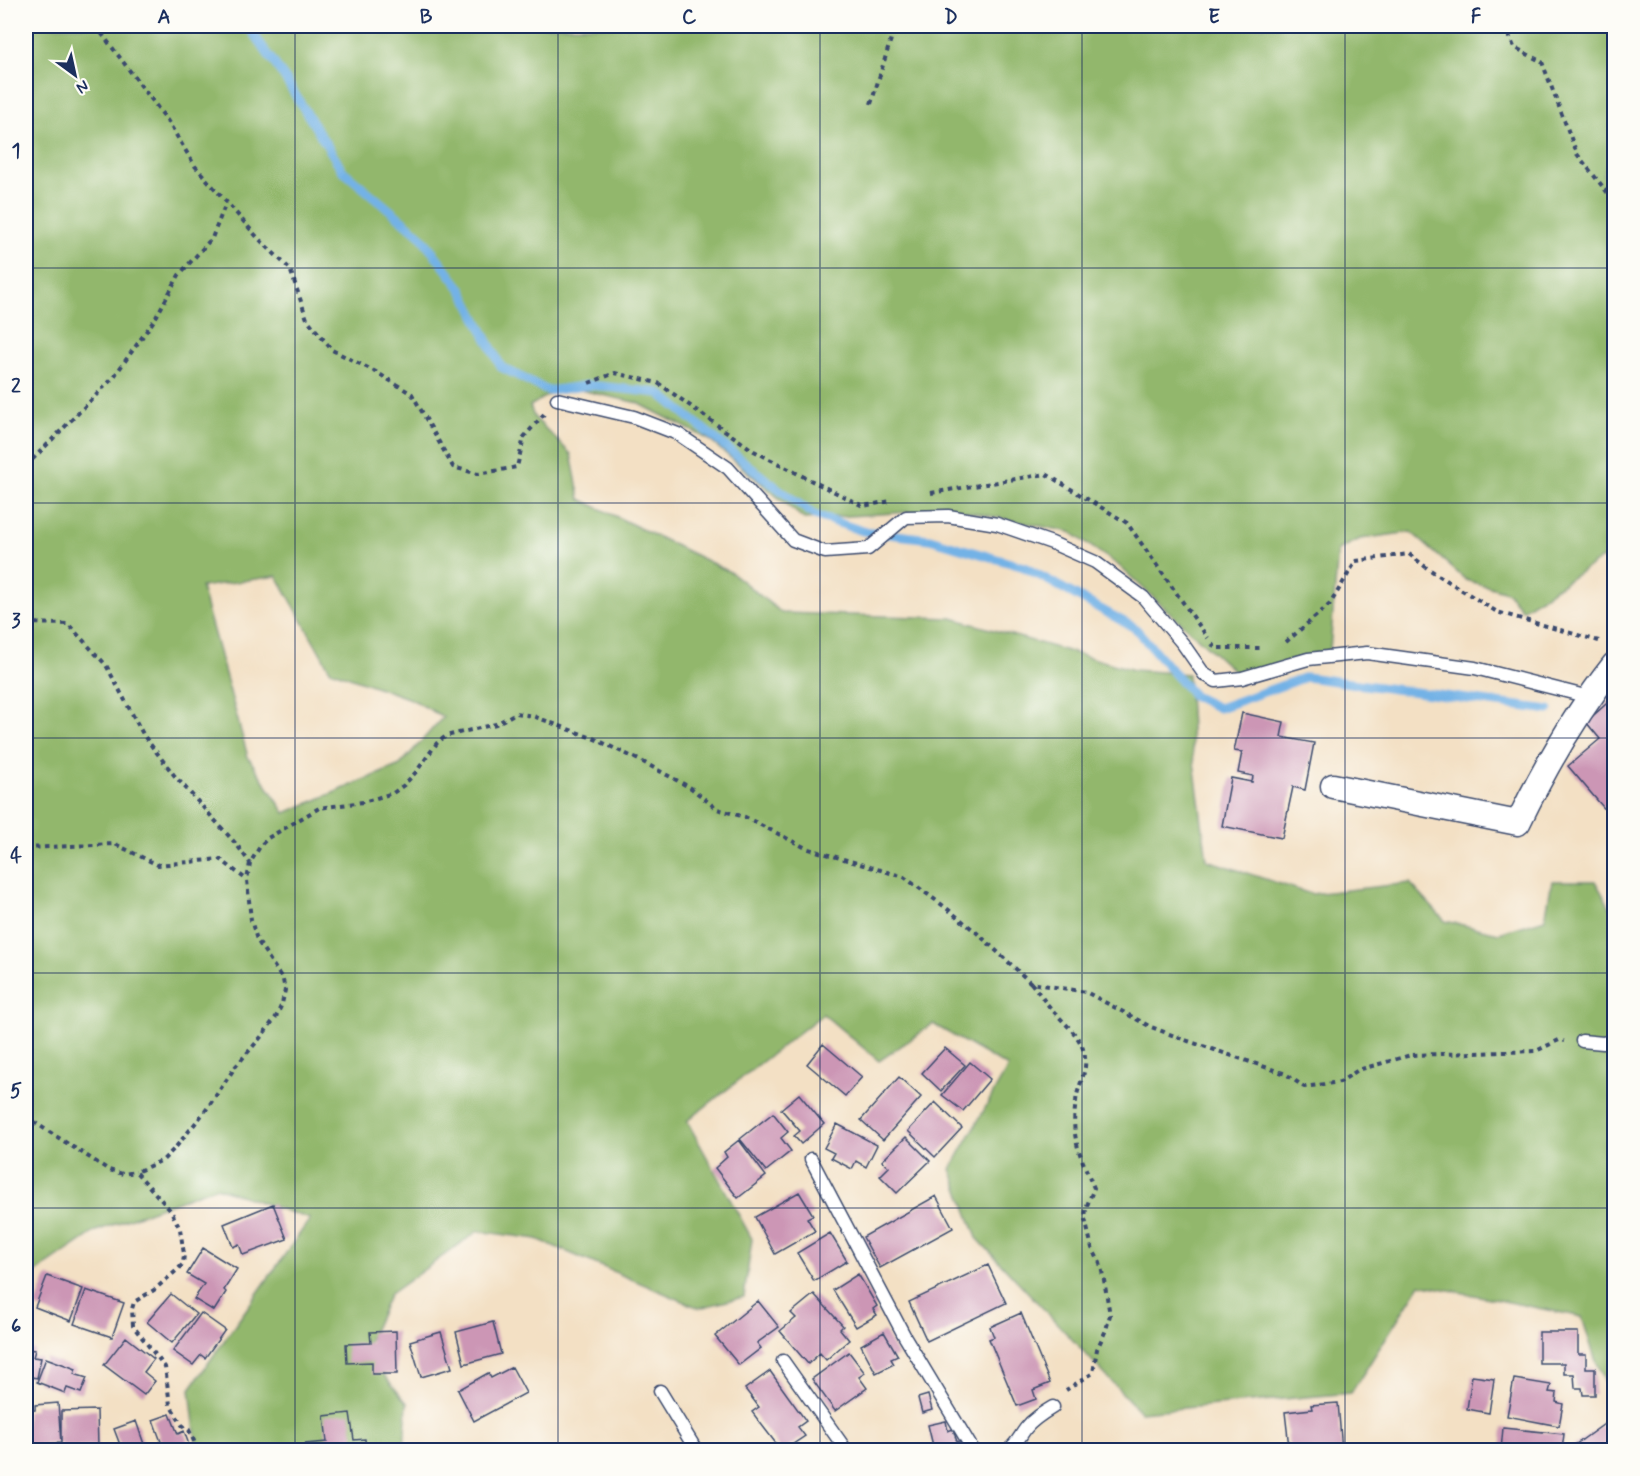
<svg xmlns="http://www.w3.org/2000/svg" width="1640" height="1476" font-family="Mynerve,sans-serif">
  <style>
    .forest { fill: #92b76c; stroke: #567365; stroke-width: 1.5; fill-rule: evenodd }
    .lines { fill: none; stroke-linecap: round; stroke-linejoin: round }
    .stream { stroke: #73b2e6; stroke-width: 9 }
    .building { fill: #cc96b5 }
    .service-casing { stroke: #3b4a6d; stroke-width: 15 }
    .minor-casing { stroke: #3b4a6d; stroke-width: 27 }
    .path { stroke: #3b4a6d; stroke-width: 4; stroke-dasharray: 4.5 4.5; stroke-linecap: butt }
    .service { stroke: #fff; stroke-width: 12 }
    .minor { stroke: #fff; stroke-width: 24 }
    .grid { fill: none; stroke: #1b2f5e; stroke-width: 1.5; stroke-opacity: 0.55 }
    .neatline { fill: none; stroke: #1b2f5e; stroke-width: 2 }
    .grid-label { font-size: 20px; text-anchor: middle; font-weight: bold; fill: #1b2f5e }
  </style>
  <rect width="100%" height="100%" fill="#fdfcf7"/>
  <filter id="ink" filterUnits="userSpaceOnUse"><feTurbulence type="fractalNoise" baseFrequency=".0167" numOctaves="2"/><feDisplacementMap in="SourceGraphic" scale="12" xChannelSelector="R" yChannelSelector="G"/><feConvolveMatrix kernelMatrix="1 2 1 2 8 2 1 2 1" color-interpolation-filters="sRGB"/></filter>
  <filter id="wash" filterUnits="userSpaceOnUse"><feTurbulence type="fractalNoise" baseFrequency=".008" numOctaves="4" result="noise"/><feDisplacementMap in="SourceGraphic" scale="24" xChannelSelector="R" yChannelSelector="G"/><feGaussianBlur stdDeviation="1.35" result="paint"/><feColorMatrix in="noise" values="0 0 0 0 0 0 0 0 0 0 0 0 0 0 0 0 0 1.4 0 .05"/><feComposite in="paint" operator="in"/></filter>
  <g filter="url(#wash)">
    <rect width="100%" height="100%" fill="#f3e0c4"/>
    <path class="forest" d="M 26,26 L 1614,26 L 1614,147 L 1603,174 L 1614,185 L 1614,564 L 1602,558 L 1522,610 L 1507,592 L 1466,580 L 1411,532 L 1360,539 L 1338,550 L 1330,650 L 1238,675 L 1118,565 L 1070,532 L 955,509 L 804,519 L 708,439 L 638,403 L 563,386 L 530,406 L 534,417 L 571,454 L 580,499 L 732,573 L 782,613 L 952,618 L 1134,670 L 1188,674 L 1192,747 L 1207,860 L 1311,894 L 1410,883 L 1445,921 L 1499,933 L 1545,919 L 1552,881 L 1595,881 L 1614,914 L 1614,1402 L 1594,1356 L 1582,1317 L 1420,1284 L 1351,1393 L 1140,1412 L 977,1238 L 951,1169 L 1008,1067 L 933,1024 L 879,1061 L 823,1014 L 687,1121 L 752,1239 L 744,1297 L 699,1308 L 537,1239 L 478,1231 L 390,1294 L 364,1351 L 407,1403 L 404,1450 L 197,1450 L 190,1389 L 310,1219 L 216,1187 L 96,1231 L 26,1279 ZM 277,576 L 330,670 L 413,700 L 443,717 L 400,765 L 285,813 L 248,757 L 201,587 Z"/>
    <g class="lines">
      <path class="stream" d="M 248,26 L 284,77 L 343,171 L 420,235 L 462,290 L 501,367 L 548,391 L 590,385 L 659,393 L 764,478 L 814,515 L 863,531 L 930,539 L 1024,567 L 1135,628 L 1194,696 L 1219,708 L 1306,677 L 1549,710"/>
    </g>
    <g id="blocks">
      <path class="building" d="M 1614,697 L 1614,820 L 1568,766 L 1600,739 L 1586,722 Z
        M 1242,713 L 1284,722 L 1281,737 L 1314,743 L 1305,790 L 1293,787 L 1282,838 L 1222,826 L 1231,778 L 1252,782 L 1253,776 L 1238,773 L 1242,752 L 1234,751 Z
        M 823,1044 L 862,1077 L 845,1096 L 807,1064 Z
        M 945,1048 L 965,1065 L 941,1091 L 922,1073 Z
        M 970,1062 L 990,1079 L 963,1111 L 942,1095 Z
        M 899,1077 L 921,1097 L 883,1140 L 861,1120 Z
        M 799,1094 L 824,1124 L 801,1144 L 794,1136 L 800,1131 L 781,1109 Z
        M 935,1102 L 962,1128 L 935,1157 L 908,1131 Z
        M 773,1113 L 788,1132 L 781,1138 L 791,1151 L 766,1171 L 740,1139 Z
        M 837,1124 L 877,1145 L 866,1167 L 856,1161 L 852,1169 L 831,1158 L 834,1153 L 824,1148 Z
        M 906,1137 L 930,1161 L 897,1193 L 880,1176 L 889,1167 L 882,1161 Z
        M 739,1140 L 766,1176 L 738,1198 L 715,1168 L 727,1157 L 724,1152 Z
        M 799,1192 L 813,1215 L 807,1218 L 815,1231 L 775,1254 L 755,1217 Z
        M 936,1196 L 953,1228 L 880,1268 L 863,1237 Z
        M 273,1204 L 287,1239 L 243,1255 L 239,1244 L 233,1247 L 224,1224 Z
        M 830,1233 L 847,1261 L 814,1281 L 797,1253 Z
        M 203,1248 L 237,1269 L 224,1290 L 226,1292 L 214,1311 L 194,1299 L 204,1284 L 187,1274 Z
        M 988,1265 L 1006,1303 L 927,1341 L 909,1302 Z
        M 858,1274 L 877,1306 L 873,1309 L 877,1315 L 856,1327 L 833,1290 Z
        M 47,1276 L 83,1289 L 71,1321 L 35,1307 Z
        M 86,1290 L 124,1303 L 112,1337 L 74,1324 Z
        M 171,1294 L 196,1314 L 172,1343 L 147,1322 Z
        M 814,1294 L 843,1326 L 840,1329 L 849,1340 L 826,1360 L 820,1353 L 808,1364 L 780,1331 L 796,1318 L 791,1313 Z
        M 758,1301 L 779,1327 L 757,1343 L 761,1348 L 739,1365 L 715,1336 Z
        M 201,1313 L 225,1330 L 205,1358 L 201,1355 L 193,1365 L 173,1351 Z
        M 1021,1313 L 1050,1383 L 1033,1390 L 1036,1399 L 1017,1406 L 989,1339 L 994,1337 L 990,1327 Z
        M 493,1322 L 501,1354 L 464,1364 L 456,1332 Z
        M 396,1331 L 397,1374 L 372,1374 L 372,1362 L 347,1363 L 346,1344 L 371,1343 L 370,1332 Z
        M 441,1332 L 452,1368 L 421,1377 L 410,1341 Z
        M 884,1332 L 898,1356 L 891,1359 L 894,1364 L 876,1373 L 861,1345 Z
        M 1539,1332 L 1578,1332 L 1578,1354 L 1586,1354 L 1586,1368 L 1595,1368 L 1595,1395 L 1583,1395 L 1582,1388 L 1575,1388 L 1574,1374 L 1564,1374 L 1564,1363 L 1539,1363 Z
        M 126,1337 L 154,1359 L 144,1372 L 155,1381 L 144,1395 L 104,1365 Z
        M 26,1349 L 35,1350 L 33,1357 L 41,1358 L 37,1378 L 26,1376 Z
        M 849,1352 L 865,1373 L 859,1377 L 867,1388 L 835,1411 L 812,1379 Z
        M 46,1358 L 76,1369 L 74,1374 L 87,1378 L 81,1393 L 67,1388 L 65,1393 L 37,1382 Z
        M 512,1367 L 526,1393 L 474,1421 L 458,1390 L 488,1373 L 491,1378 Z
        M 770,1371 L 806,1421 L 798,1427 L 805,1436 L 784,1450 L 781,1450 L 752,1412 L 759,1407 L 745,1389 Z
        M 1472,1376 L 1494,1379 L 1489,1413 L 1467,1409 Z
        M 1514,1379 L 1551,1385 L 1549,1392 L 1557,1393 L 1556,1402 L 1563,1404 L 1559,1426 L 1507,1416 Z
        M 928,1395 L 932,1410 L 922,1413 L 918,1398 Z
        M 58,1403 L 61,1443 L 43,1444 L 43,1447 L 26,1448 L 26,1411 L 35,1410 L 35,1405 Z
        M 1338,1403 L 1342,1450 L 1281,1450 L 1281,1448 L 1289,1447 L 1285,1412 L 1312,1409 L 1311,1405 Z
        M 97,1410 L 98,1446 L 61,1447 L 61,1411 Z
        M 350,1413 L 354,1440 L 365,1439 L 366,1450 L 306,1450 L 305,1444 L 327,1442 L 324,1416 Z
        M 170,1414 L 178,1434 L 184,1431 L 191,1450 L 164,1450 L 153,1420 Z
        M 136,1421 L 146,1450 L 122,1450 L 114,1429 Z
        M 946,1421 L 948,1431 L 953,1429 L 957,1442 L 961,1440 L 964,1450 L 934,1450 L 928,1425 Z
        M 1607,1422 L 1614,1432 L 1614,1450 L 1568,1450 Z
        M 1503,1428 L 1564,1434 L 1562,1450 L 1501,1450 Z"/>
    </g>
  </g>
  <g filter="url(#ink)">
    <use href="#blocks" fill-opacity="0" stroke="#3b4a6d" stroke-width="1.5"/>
    <g class="lines">
      <g class="service-casing">
        <path id="service" d="M 557,399 L 634,417 L 678,434 L 728,468 L 793,540 L 825,552 L 868,549 L 906,517 L 948,516 L 997,524 L 1052,543 L 1095,562 L 1143,597 L 1183,644 L 1204,674 L 1216,681 L 1242,678 L 1308,659 L 1367,653 L 1475,668 L 1589,697
          M 1582,1041 L 1603,1043 L 1614,1040
          M 811,1159 L 905,1337 L 973,1450
          M 783,1361 L 846,1450
          M 660,1391 L 696,1450
          M 1008,1450 C 1017,1444 1019,1437 1026,1428 C 1033,1419 1043,1413 1053,1407"/>
      </g>
      <g class="minor-casing">
        <path id="minor" d="M 1333,786 L 1518,823 C 1545,767 1576,713 1614,665"/>
      </g>
      <path class="path" d="M 96,26 L 167,120 L 195,166 L 258,238 L 290,269 L 307,319 L 332,350 L 376,372 L 412,394 L 453,467 L 478,474 L 517,467 L 524,437 L 544,414
        M 1505,26 L 1514,47 L 1542,62 L 1577,154 L 1614,201
        M 871,104 L 895,26
        M 589,383 L 615,373 L 658,383 L 754,451 L 810,480 L 863,506 L 891,501
        M 26,466 L 113,378 L 155,319 L 179,275 L 212,238 L 226,203
        M 931,493 L 1046,474 L 1127,523 L 1208,638
        M 26,623 L 68,624 L 106,665 L 144,736 L 174,775 L 237,845 L 250,863
        M 1286,642 L 1330,604 L 1356,561 L 1409,554 L 1427,568 L 1497,612 L 1599,641
        M 1212,644 L 1215,648 L 1263,648
        M 26,848 L 115,844 L 158,865 L 220,859 L 247,880
        M 1031,983 C 1037,990 1042,998 1048,1005 C 1060,1020 1079,1033 1084,1052 C 1089,1072 1078,1083 1076,1101 C 1070,1139 1080,1154 1094,1188 L 1086,1208 L 1085,1219 L 1092,1248 L 1100,1263 L 1104,1280 L 1110,1315 L 1106,1330 L 1097,1349 L 1093,1373 L 1066,1390
        M 26,1117 L 109,1170 L 123,1174 L 136,1172
        M 198,1450 L 189,1430 L 182,1425 L 170,1405 L 165,1367 L 133,1326 L 132,1309 L 134,1302 L 154,1290 L 176,1271 L 183,1264 L 184,1254 L 180,1229 L 171,1211 L 136,1172 L 163,1160 L 175,1148 L 206,1110 L 236,1066 L 261,1037 L 276,1017 L 282,1004 L 285,990 L 283,980 L 257,940 L 251,920 L 247,880 L 250,863 L 261,845 L 268,838 L 319,808 L 363,802 L 393,793 L 404,785 L 416,772 L 437,743 L 446,736 L 496,724 L 516,713 L 533,716 L 595,739 L 643,762 L 691,788 L 717,809 L 745,817 L 806,848 L 904,877 L 945,907 L 976,932 L 1031,983 L 1086,992 L 1151,1027 L 1188,1041 L 1286,1074 L 1304,1087 L 1340,1082 L 1358,1070 L 1411,1055 L 1536,1051 L 1559,1040 L 1564,1041"/>
      <use href="#service" class="service"/>
      <use href="#minor" class="minor"/>
    </g>
  </g>
  <path class="grid" d="M 295,26 L 295,1450M 558,26 L 558,1450M 820,26 L 820,1450M 1082,26 L 1082,1450M 1345,26 L 1345,1450M 26,268 L 1614,268M 26,503 L 1614,503M 26,738 L 1614,738M 26,973 L 1614,973M 26,1208 L 1614,1208"/>
  <rect width="1640" height="1476" fill="none" stroke="#fdfcf7" stroke-width="66"/>
  <g transform="translate(75 75) rotate(147)" stroke="#fdfcf7" stroke-width="4.5" paint-order="stroke">
  <path d="M0-4.5L10 22L0 15L-10 22Z" fill="#1b2f5e"/>
  <text y="-9" font-size="16" font-weight="bold" text-anchor="middle" fill="#1b2f5e">N</text>
  </g>
  <rect x="33" y="33" width="1574" height="1410" class="neatline"/>
  <g class="grid-label">
    <text x="164" y="23">A</text>
    <text x="426" y="23">B</text>
    <text x="689" y="23">C</text>
    <text x="951" y="23">D</text>
    <text x="1214" y="23">E</text>
    <text x="1476" y="23">F</text>
    <text x="16" y="157">1</text>
    <text x="16" y="392">2</text>
    <text x="16" y="627">3</text>
    <text x="16" y="862">4</text>
    <text x="16" y="1097">5</text>
    <text x="16" y="1332">6</text>
  </g>
</svg>
